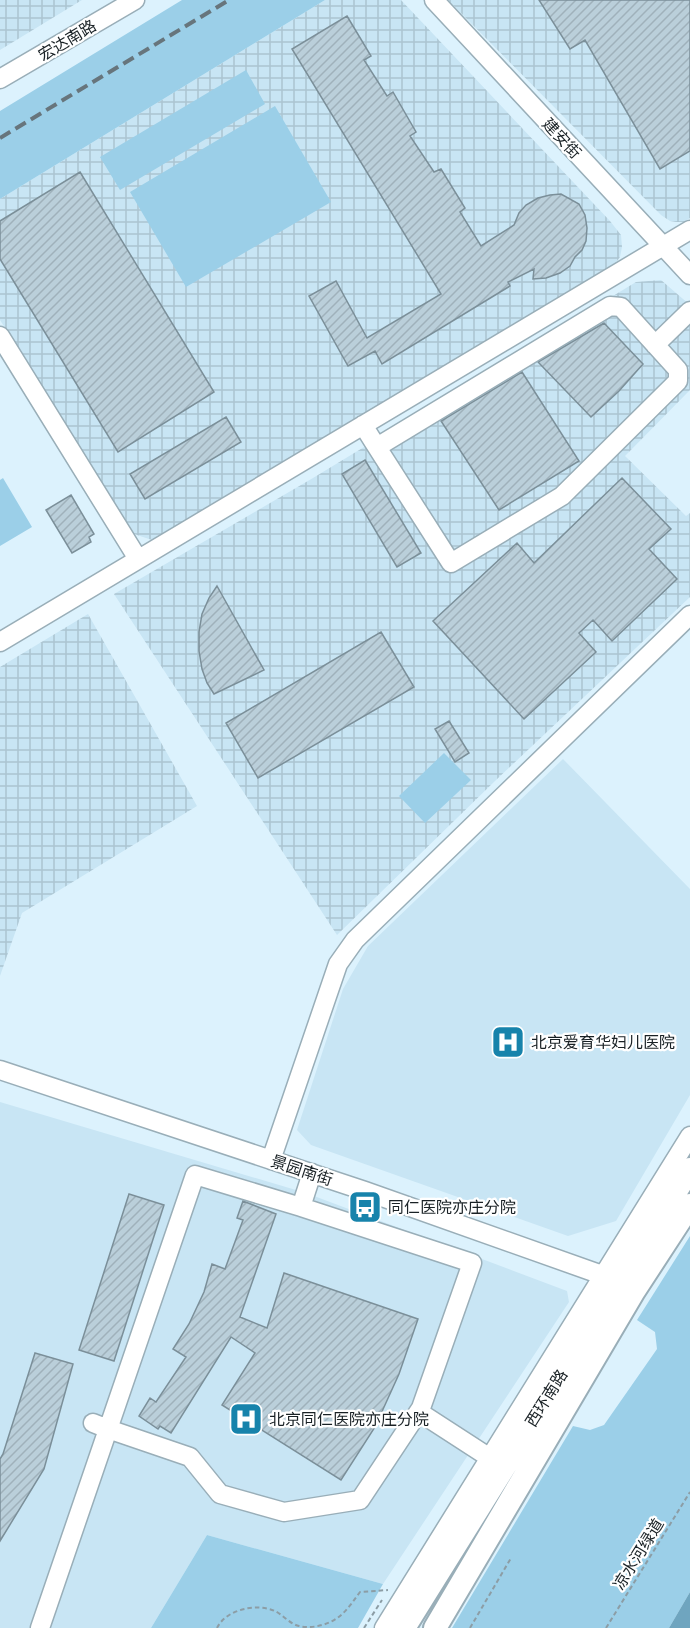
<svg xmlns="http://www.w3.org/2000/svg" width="690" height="1628" font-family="Quicksand,'Noto Sans SC',sans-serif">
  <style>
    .built { fill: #c8e5f4 }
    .industrial { fill: url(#industrial-grid) }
    .park { fill: #9bcfe8 }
    .water { fill: #6fa5bf }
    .building { fill: url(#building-hatch); stroke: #7b8f99; stroke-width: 1.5 }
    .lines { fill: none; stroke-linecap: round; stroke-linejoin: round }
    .minor-casing { stroke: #99aeb8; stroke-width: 21 }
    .major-casing { stroke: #99aeb8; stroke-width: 26 }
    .path { stroke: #8c9da5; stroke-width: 2; stroke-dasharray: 4.5 3; stroke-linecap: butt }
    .minor { stroke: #fff; stroke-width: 18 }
    .major { stroke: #fff; stroke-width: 22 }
    .rail { stroke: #67757c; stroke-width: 4; stroke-dasharray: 12 6; stroke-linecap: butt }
    .labels { text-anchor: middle; stroke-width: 4.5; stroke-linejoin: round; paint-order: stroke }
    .street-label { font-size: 16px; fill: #192125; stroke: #fff }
    .poi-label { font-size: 16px; fill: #192125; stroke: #fff; text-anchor: start }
  </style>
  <defs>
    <pattern id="industrial-grid" width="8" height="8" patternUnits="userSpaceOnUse" patternTransform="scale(1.5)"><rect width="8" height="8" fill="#c8e5f4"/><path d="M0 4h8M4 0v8" fill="none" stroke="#abc4d1"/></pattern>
    <pattern id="building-hatch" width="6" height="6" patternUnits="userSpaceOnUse" patternTransform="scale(1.5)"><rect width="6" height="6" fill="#bacfda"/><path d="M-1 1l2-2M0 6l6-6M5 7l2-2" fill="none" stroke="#9fb1bb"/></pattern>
  </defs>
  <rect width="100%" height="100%" fill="#dcf2fd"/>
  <path class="built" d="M 563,759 L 690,889 L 690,1095 L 616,1221 L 568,1236 L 311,1145 L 297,1130 L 343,989 L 368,946 Z
    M 0,1102 L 306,1193 L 567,1291 L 569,1302 L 383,1584 L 207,1535 L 151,1628 L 0,1628 Z"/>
  <path class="industrial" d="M 0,0 L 82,0 L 0,50 Z
    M 325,0 L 401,0 L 610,221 L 621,235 L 622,247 L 620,257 L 614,265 L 600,275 L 152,540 L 134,534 L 0,320 L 0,199 Z
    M 448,0 L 690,0 L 690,218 L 684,222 L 676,222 L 670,221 L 661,215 Z
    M 661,280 L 690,305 L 690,390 L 625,456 L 686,516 L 690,513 L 690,597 L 495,781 L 337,935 L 114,594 L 313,478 L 636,282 Z
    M 88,614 L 197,806 L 22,913 L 0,976 L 0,667 Z"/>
  <path class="park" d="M 182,0 L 325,0 L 0,199 L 0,111 Z
    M 246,70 L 265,104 L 120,190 L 100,157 Z
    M 275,106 L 331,202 L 186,287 L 130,192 Z
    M 3,478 L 32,527 L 0,546 L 0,480 Z
    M 444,753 L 471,780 L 425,823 L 399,796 Z
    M 690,1236 L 690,1592 L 669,1628 L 452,1628 L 573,1426 L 590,1430 L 604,1425 L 657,1349 L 655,1332 L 637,1320 Z
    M 207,1535 L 383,1584 L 358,1628 L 151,1628 Z"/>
  <path class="water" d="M 690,1592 L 690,1628 L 669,1628 Z"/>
  <path class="building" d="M 539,0 L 690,0 L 690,151 L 660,169 L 585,40 L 570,49 Z
    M 347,16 L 371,56 L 364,60 L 387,96 L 393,92 L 416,132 L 410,136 L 434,172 L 441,169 L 465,208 L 460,212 L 481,246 L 514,225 L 519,213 L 526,205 L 538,198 L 550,195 L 561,194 L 579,204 L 585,215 L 587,228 L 586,241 L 582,250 L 575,257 L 570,266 L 560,273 L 546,278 L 533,279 L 534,269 L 508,282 L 510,286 L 382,364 L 375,351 L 348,366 L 309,296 L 336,281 L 367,338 L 441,294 L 292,49 Z
    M 80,172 L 214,392 L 118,452 L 0,259 L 0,221 Z
    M 604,323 L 643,364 L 619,391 L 591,417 L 538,362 Z
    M 522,372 L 579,461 L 499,510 L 441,421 Z
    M 226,417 L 241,442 L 145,499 L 130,474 Z
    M 365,460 L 421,553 L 397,567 L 342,474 Z
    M 622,478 L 671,529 L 649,549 L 677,579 L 612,641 L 593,620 L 579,633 L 596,652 L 524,719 L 433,621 L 517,543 L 534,563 Z
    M 71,495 L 94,534 L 89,537 L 91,542 L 72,553 L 46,510 Z
    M 217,586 L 264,670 L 214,694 L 207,683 L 202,669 L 199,651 L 199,632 L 202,614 L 209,598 Z
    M 381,632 L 414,687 L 258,778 L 226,723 Z
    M 449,721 L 469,753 L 455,762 L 435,729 Z
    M 129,1194 L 164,1205 L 114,1361 L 79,1350 Z
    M 243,1201 L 276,1214 L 240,1317 L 267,1328 L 284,1273 L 418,1319 L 399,1374 L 375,1427 L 341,1480 L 222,1405 L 255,1353 L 231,1337 L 171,1433 L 160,1426 L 158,1429 L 139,1416 L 150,1398 L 156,1402 L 186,1357 L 173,1349 L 189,1324 L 204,1292 L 212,1264 L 225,1269 L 243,1220 L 237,1218 Z
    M 35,1353 L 73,1364 L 44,1469 L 0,1541 L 0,1459 L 3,1454 Z"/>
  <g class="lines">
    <g class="minor-casing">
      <path id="minor" d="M 434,0 L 690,275
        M 0,79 L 135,0
        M 0,336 L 138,559
        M 655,345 L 690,311
        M 363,425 L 373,441 L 451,563 L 562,496 L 678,381 L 678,370 L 621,307 L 610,306 L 377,447
        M 0,642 L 690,230
        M 0,1070 L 365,1191 L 619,1281 L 630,1288
        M 271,1160 L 338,964 L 355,940 L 690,615
        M 419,1412 L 490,1458
        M 93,1423 L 108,1429 L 190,1457 L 220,1494 L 284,1512 L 360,1500 L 421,1408 L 472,1263 L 301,1207
        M 40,1628 L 195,1175 L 301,1207 L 312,1173
        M 384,1628 L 690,1136"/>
    </g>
    <g class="major-casing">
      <path id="major" d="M 404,1628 L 690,1169
        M 435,1628 L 634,1291 L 690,1205"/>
    </g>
    <path class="path" d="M 217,1628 C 226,1609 257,1603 275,1611 C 283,1615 290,1624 299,1626 C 307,1628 315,1627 322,1625 C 341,1620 349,1607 360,1592 L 388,1590
      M 364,1628 L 382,1600
      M 470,1628 L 511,1558
      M 606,1628 L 690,1492"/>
    <use href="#minor" class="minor"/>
    <use href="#major" class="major"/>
    <path class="rail" d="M 0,138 L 229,0"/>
  </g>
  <defs>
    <g id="hospital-square" transform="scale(1.725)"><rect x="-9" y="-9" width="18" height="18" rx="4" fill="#1783ab" stroke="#fff"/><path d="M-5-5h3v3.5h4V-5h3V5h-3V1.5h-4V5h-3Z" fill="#fff"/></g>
    <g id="bus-square" transform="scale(1.725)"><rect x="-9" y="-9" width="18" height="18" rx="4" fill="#1783ab" stroke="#fff"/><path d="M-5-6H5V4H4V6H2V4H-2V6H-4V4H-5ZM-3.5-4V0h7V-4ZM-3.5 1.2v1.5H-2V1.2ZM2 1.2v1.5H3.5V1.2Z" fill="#fff"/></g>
  </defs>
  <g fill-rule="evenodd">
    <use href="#hospital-square" x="508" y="1042"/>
    <use href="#bus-square" x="365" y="1207"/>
    <use href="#hospital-square" x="246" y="1419"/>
  </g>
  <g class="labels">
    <g class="street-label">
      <text transform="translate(67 40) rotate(-31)" y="6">宏达南路</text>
      <text transform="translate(562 138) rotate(47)" y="6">建安街</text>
      <text transform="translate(302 1170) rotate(18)" y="6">景园南街</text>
      <text transform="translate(546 1398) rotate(-58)" y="6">西环南路</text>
      <text transform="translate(638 1554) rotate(-58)" y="6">凉水河绿道</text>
    </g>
    <g class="poi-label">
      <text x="531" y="1048">北京爱育华妇儿医院</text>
      <text x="388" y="1213">同仁医院亦庄分院</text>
      <text x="269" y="1425">北京同仁医院亦庄分院</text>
    </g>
  </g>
</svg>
